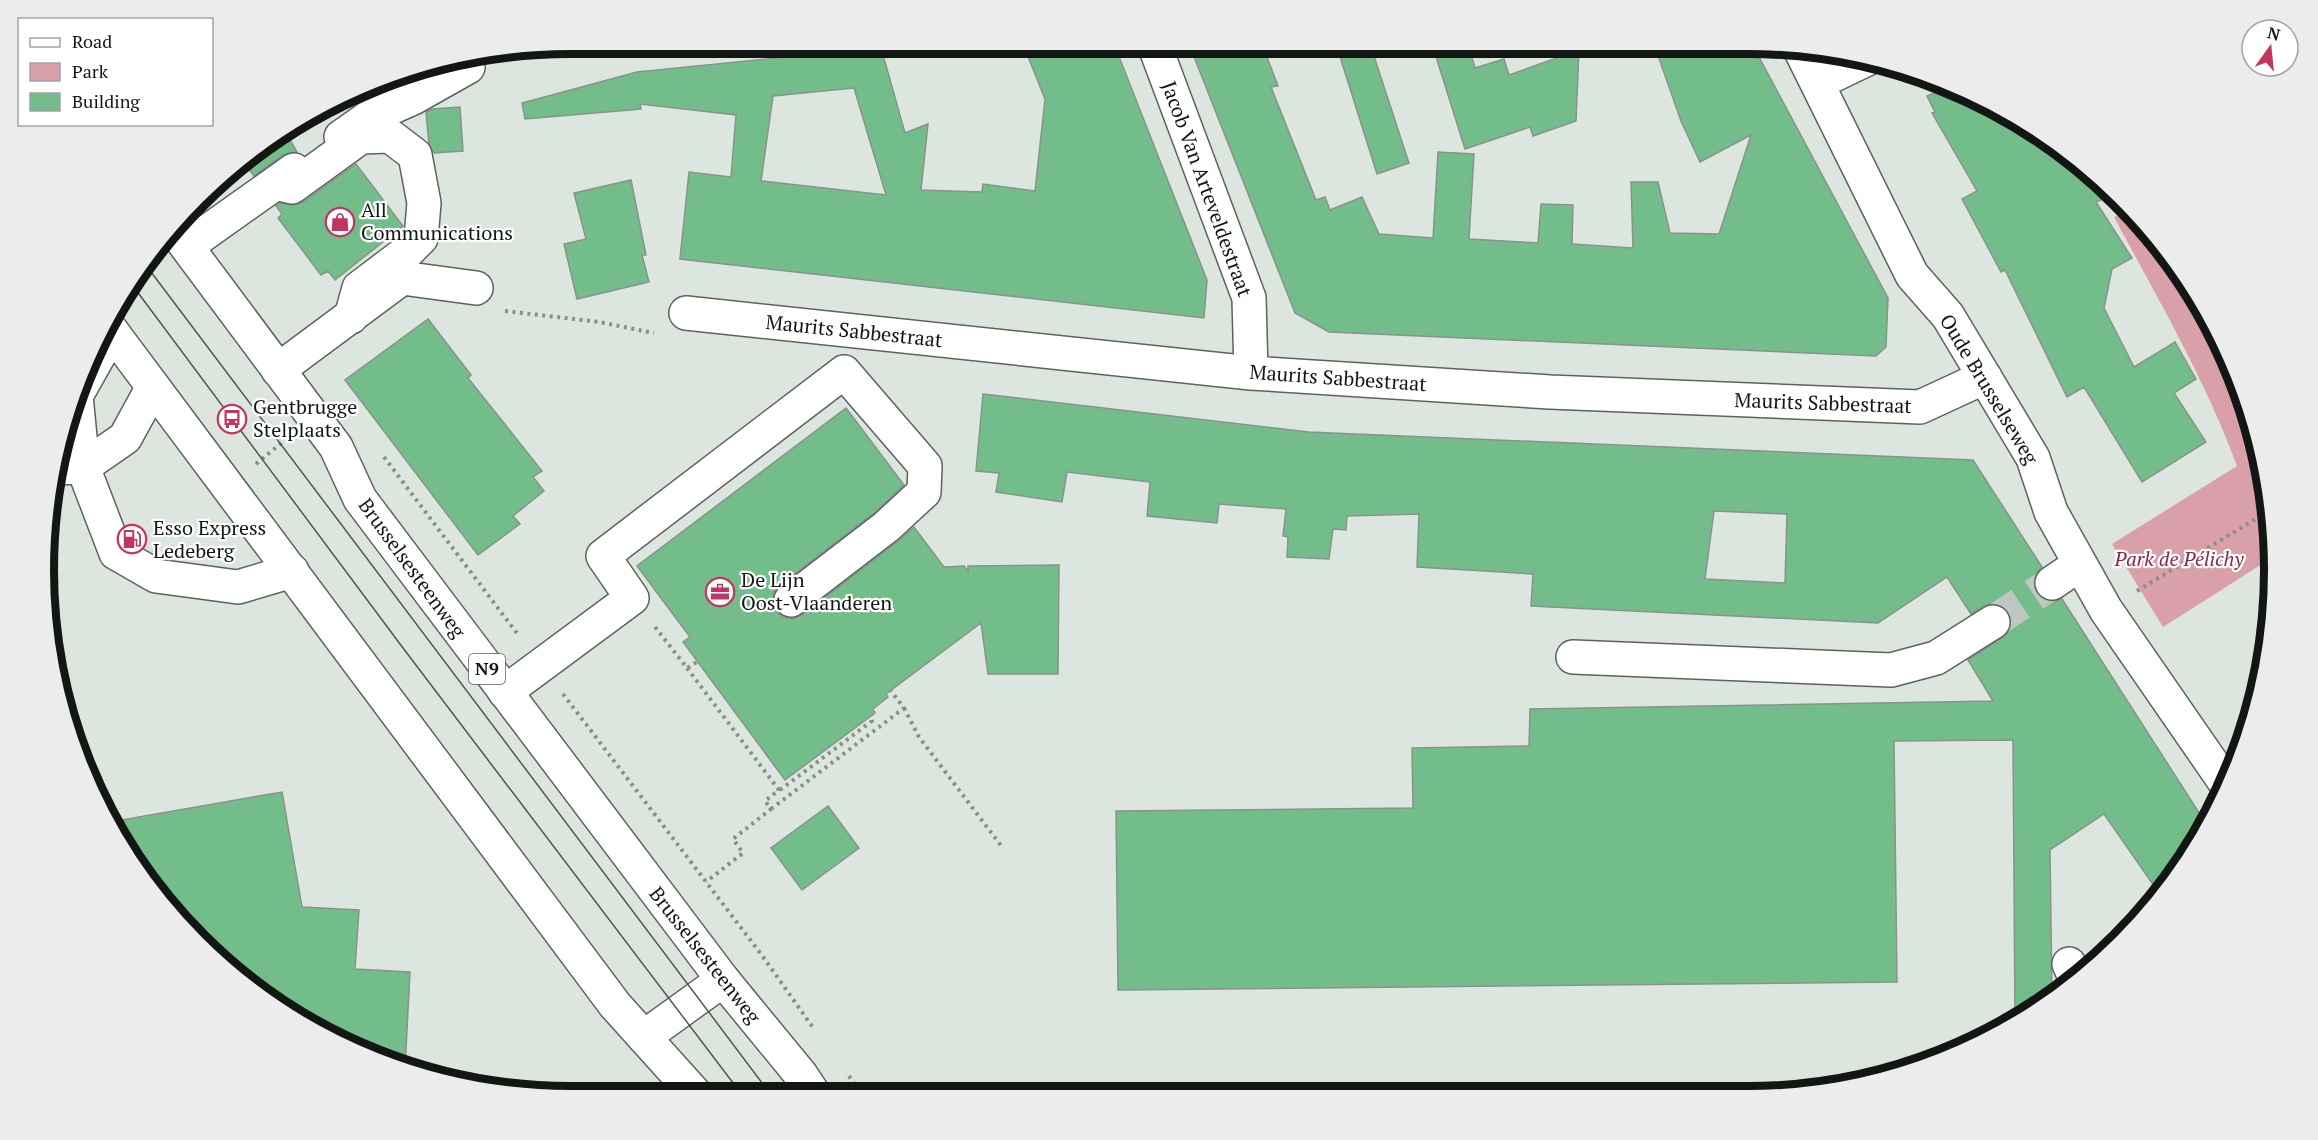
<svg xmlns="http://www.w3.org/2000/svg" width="2318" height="1140" font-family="'PT Serif',serif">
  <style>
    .green { fill: #daa0aa }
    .building { fill: #73bd8a; stroke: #89938b; stroke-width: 1.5; fill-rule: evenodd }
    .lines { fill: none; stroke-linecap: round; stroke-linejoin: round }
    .minor-tunnel { stroke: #bec7c0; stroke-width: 33; stroke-dasharray: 33 16; stroke-linecap: butt }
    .minor-casing { stroke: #5a645d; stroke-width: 36 }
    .major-casing { stroke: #5a645d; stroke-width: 36 }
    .path { stroke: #878f89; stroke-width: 4; stroke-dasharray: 3 4.5; stroke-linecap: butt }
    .minor { stroke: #fff; stroke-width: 33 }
    .major { stroke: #fff; stroke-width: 33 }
    .tram { stroke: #505651; stroke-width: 1.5 }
    .labels { text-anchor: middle; stroke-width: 4.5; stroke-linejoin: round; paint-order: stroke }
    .shield { fill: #fff; stroke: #5a5d5a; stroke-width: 1.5 }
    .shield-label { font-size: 18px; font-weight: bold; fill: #131714 }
    .street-label { font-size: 20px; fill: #131714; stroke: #fff }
    .poi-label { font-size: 20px; fill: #131714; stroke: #fff; text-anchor: start }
    .park-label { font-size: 20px; font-style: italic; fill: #8d2946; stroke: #fff }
    .rim { fill: none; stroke: #131714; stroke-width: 8 }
  </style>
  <rect width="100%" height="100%" fill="#dce6de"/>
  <path class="green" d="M 2131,211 L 2186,278 L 2235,369 L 2264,468 L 2273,557 L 2163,627 L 2112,544 L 2237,466 C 2205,379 2158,299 2114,217 Z"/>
  <path class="building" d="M 843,44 L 880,44 L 905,133 L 928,124 L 921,190 L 982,192 L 983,184 L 1035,191 L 1045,99 L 1023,44 L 1114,44 L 1207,280 L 1204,318 L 680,259 L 689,172 L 731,177 L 736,115 L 640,104 L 641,109 L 525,119 L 522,103 L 637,72 L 845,51 ZM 854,88 L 886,195 L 761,181 L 773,96 Z
    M 1189,44 L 1262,44 L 1278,86 L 1271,87 L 1316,200 L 1325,197 L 1330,210 L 1362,197 L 1379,234 L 1433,238 L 1438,152 L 1474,154 L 1469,239 L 1538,243 L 1541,204 L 1573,205 L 1572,244 L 1633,248 L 1631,182 L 1658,182 L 1670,233 L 1719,234 L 1751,135 L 1700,162 L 1681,121 L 1654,44 L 1752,44 L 1888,298 L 1886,347 L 1876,356 L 1329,332 L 1295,313 Z
    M 1336,44 L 1370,44 L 1409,163 L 1377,174 Z
    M 1432,44 L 1468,44 L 1475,68 L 1504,59 L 1509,75 L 1579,50 L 1576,121 L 1533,136 L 1530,127 L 1465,149 Z
    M 1952,85 L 2041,132 L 2116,194 L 2096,202 L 2132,258 L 2112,269 L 2104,308 L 2134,367 L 2175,342 L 2196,379 L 2174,393 L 2206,442 L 2142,482 L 2084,387 L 2067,397 L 2005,270 L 2001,272 L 1962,199 L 1977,191 L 1932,113 L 1935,112 L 1927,96 Z
    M 460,107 L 463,151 L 434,153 L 429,145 L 426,112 L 432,109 Z
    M 286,133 L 297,152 L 283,155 L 254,176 L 242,160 L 249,153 Z
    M 356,164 L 403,226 L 335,280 L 328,271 L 321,275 L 278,218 L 282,214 L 276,206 L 280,203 L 295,205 L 303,202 Z
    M 631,180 L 646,255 L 642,255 L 649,282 L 577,299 L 564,244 L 586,239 L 574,193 Z
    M 428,319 L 471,375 L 468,378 L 542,471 L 533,477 L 544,491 L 513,516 L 520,524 L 478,555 L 345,380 Z
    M 983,394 L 1309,432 L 1973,460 L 2042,567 L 2035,575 L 2033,585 L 2036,593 L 2044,600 L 2053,602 L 2062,599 L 2205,822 L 2166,890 L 2161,896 L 2104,814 L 2050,850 L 2052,997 L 2015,1018 L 2013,740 L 1894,741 L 1897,982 L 1118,990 L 1116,811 L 1413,808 L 1412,748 L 1529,746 L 1530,709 L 1993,701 L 1968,660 L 2003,637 L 2010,630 L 2012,621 L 2009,613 L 2002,606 L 1993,603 L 1983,606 L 1971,614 L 1947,577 L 1878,623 L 1531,606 L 1533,574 L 1417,567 L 1419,514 L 1347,516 L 1346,530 L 1333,529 L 1329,559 L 1287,557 L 1288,537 L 1283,536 L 1286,509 L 1219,504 L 1217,523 L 1147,516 L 1150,482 L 1067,472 L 1062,502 L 996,492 L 999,473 L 976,471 ZM 1714,511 L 1787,514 L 1785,583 L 1705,579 Z
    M 846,408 L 904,485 L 874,513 L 780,585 L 774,592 L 772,602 L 777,612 L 783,617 L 793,619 L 802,615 L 897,542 L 914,527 L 944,567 L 964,566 L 968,571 L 968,566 L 1059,565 L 1058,674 L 988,674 L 981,623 L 886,694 L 888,697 L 873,709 L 875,713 L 785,780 L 683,642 L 690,637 L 637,566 Z
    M 282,792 L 302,907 L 359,910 L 355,969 L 410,972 L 405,1068 L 368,1056 L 223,966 L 152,890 L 110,822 Z
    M 828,806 L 859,848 L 802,890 L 771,848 Z"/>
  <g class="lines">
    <path class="minor-tunnel" d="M 1993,622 L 2052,583"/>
    <g class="minor-casing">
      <path id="minor" d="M 1154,44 L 1249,298 L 1251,373
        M 1800,49 L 1912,275 L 1948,316 L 2033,458 L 2051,512 L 2106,610 L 2227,785
        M 1817,83 L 1867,59
        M 341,137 L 368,118 L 413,98 L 468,67
        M 276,183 L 292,187 L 361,137 L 390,136 L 415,155 L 424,203 L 421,238 L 408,251 L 359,288 L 351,317
        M 187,246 L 294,170
        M 686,313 L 1251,373 L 1550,392 L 1920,407 L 1985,377
        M 278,370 L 402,278 L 476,288
        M 153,387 L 125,438 L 83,467 L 116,553 L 156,576 L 238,587 L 292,571
        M 54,468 L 83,467 L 76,396 L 112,332
        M 2052,583 L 2080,564
        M 1573,657 L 1891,670 L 1936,658 L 1993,622
        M 505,692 L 632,598 L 603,556 L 844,372 L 925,466 L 924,492 L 886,527 L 791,600
        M 2069,964 L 2076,980
        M 644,1037 L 723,980"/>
    </g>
    <g class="major-casing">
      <path id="major" d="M 175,231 L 336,447 L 360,499 L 723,980 L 801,1075 L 815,1096
        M 107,325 L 615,1005 L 697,1096"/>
    </g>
    <path class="path" d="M 505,311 L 599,322 L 654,333
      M 384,457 L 519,636
      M 256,464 L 285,440
      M 2137,591 L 2269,511
      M 655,627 L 687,668 L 697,662
      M 687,668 L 779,790 L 765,801 L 771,809 L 733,839 L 743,853 L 706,882
      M 563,694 L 761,954 L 814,1029
      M 904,708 L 919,737 L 1002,847
      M 780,790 L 872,721 L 869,718
      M 771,809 L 904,708 L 891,691
      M 849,1076 L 862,1095"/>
    <use href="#minor" class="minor"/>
    <use href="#major" class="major"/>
    <path class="tram" d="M 145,264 L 772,1096
      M 130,282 L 403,648 L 743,1096"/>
  </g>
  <defs>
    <g id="shop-ring" transform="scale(1.5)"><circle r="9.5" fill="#fff" stroke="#c3345f" stroke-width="1.5"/><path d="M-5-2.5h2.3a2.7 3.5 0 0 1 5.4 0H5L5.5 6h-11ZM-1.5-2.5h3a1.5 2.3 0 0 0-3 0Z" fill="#c3345f"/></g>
    <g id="bus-ring" transform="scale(1.5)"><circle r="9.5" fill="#fff" stroke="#c3345f" stroke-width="1.5"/><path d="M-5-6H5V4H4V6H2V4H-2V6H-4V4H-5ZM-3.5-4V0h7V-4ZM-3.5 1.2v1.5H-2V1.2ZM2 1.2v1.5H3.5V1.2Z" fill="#c3345f"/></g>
    <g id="fuel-ring" transform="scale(1.5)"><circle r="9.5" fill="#fff" stroke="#c3345f" stroke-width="1.5"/><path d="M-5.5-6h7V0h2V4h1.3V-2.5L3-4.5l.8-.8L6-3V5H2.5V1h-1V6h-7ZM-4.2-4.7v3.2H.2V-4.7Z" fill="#c3345f"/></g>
    <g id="office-ring" transform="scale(1.5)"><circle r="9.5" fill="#fff" stroke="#c3345f" stroke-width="1.5"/><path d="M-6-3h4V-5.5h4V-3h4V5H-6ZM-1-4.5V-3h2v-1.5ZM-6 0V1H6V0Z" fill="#c3345f"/></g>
  </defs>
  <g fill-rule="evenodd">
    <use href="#shop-ring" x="340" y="222"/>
    <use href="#bus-ring" x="232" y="419"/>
    <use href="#fuel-ring" x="132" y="539"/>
    <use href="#office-ring" x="720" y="592"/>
  </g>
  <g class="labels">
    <rect class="shield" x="469" y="654" width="36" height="30" rx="4.5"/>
    <g class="shield-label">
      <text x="487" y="675">N9</text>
    </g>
    <g class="street-label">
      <text transform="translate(1207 189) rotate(70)" y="7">Jacob Van Arteveldestraat</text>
      <text transform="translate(854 331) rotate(6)" y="7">Maurits Sabbestraat</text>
      <text transform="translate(1338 378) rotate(4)" y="7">Maurits Sabbestraat</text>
      <text transform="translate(1989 389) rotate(59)" y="7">Oude Brusselseweg</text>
      <text transform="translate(1823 403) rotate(2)" y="7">Maurits Sabbestraat</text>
      <text transform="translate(412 568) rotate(54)" y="7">Brusselsesteenweg</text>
      <text transform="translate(705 955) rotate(52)" y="7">Brusselsesteenweg</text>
    </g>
    <g class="poi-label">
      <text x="361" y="217">All<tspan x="361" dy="23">Communications</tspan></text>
      <text x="253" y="414">Gentbrugge<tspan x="253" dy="23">Stelplaats</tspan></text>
      <text x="153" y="535">Esso Express<tspan x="153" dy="23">Ledeberg</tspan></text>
      <text x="741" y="587">De Lijn<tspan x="741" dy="23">Oost-Vlaanderen</tspan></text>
    </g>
    <g class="park-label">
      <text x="2179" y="566">Park de Pélichy</text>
    </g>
  </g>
  <path d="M0 0H2318V1140H0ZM570 54H1748A516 516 0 0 1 2264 570V570A516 516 0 0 1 1748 1086H570A516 516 0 0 1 54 570V570A516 516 0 0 1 570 54Z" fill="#ececec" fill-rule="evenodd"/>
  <path class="rim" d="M570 54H1748A516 516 0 0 1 2264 570V570A516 516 0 0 1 1748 1086H570A516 516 0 0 1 54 570V570A516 516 0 0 1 570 54Z"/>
  <rect x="18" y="18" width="195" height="108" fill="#ffffff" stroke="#a1a2a1" stroke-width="1.5"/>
  <rect x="30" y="38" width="30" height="9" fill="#ffffff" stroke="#a1a2a1" stroke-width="1.5"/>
  <text x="72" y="48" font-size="18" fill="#131714">Road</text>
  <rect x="30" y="63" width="30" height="18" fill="#daa0aa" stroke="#a1a2a1" stroke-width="1.5"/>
  <text x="72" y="78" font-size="18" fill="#131714">Park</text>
  <rect x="30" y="93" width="30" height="18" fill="#73bd8a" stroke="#a1a2a1" stroke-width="1.5"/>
  <text x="72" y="108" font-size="18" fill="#131714">Building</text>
  <g transform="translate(2270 48) rotate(15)"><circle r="28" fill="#ffffff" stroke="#a1a2a1" stroke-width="1.5"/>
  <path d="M0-4.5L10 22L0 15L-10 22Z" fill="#c3345f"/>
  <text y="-9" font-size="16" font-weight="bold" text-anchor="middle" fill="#131714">N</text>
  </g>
</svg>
